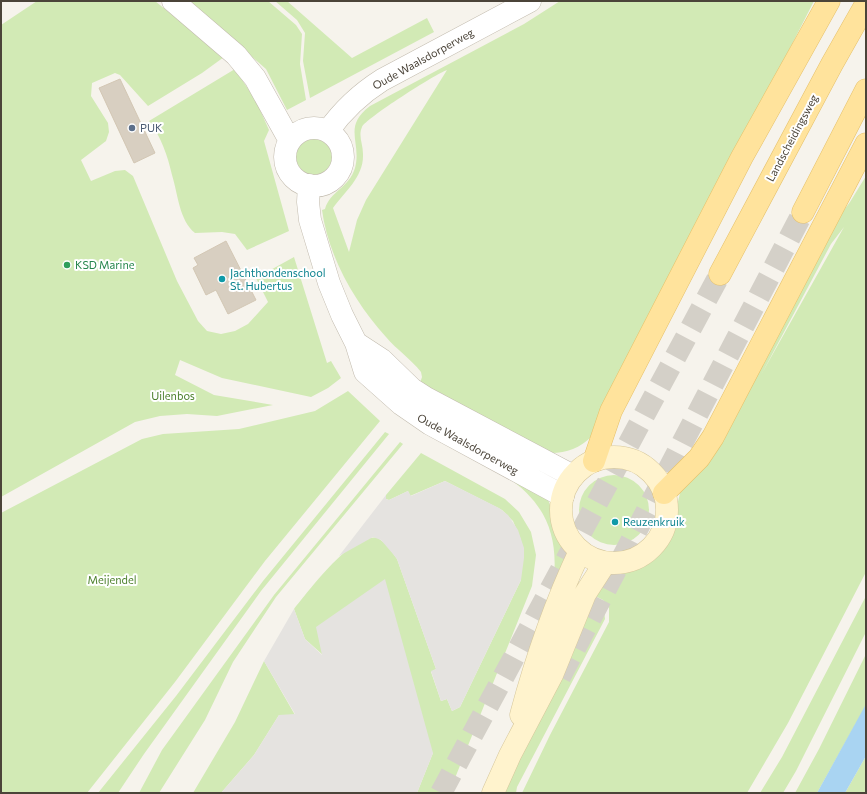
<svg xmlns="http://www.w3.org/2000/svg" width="867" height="794" font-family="Commissioner,sans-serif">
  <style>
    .green { fill: #d2eab5; fill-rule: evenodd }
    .parking { fill: #e5e3e0 }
    .water { fill: #a9d4f2 }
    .building { fill: #d8cfc1; stroke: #d3c7b4 }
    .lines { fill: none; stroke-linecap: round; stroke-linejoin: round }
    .primary-tunnel { stroke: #d4d0c8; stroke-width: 22; stroke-dasharray: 22 11; stroke-linecap: butt }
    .street-casing { stroke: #c2bbae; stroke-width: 23 }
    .secondary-casing { stroke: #d6c79b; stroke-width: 23 }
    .primary-casing { stroke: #e6c16a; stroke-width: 23 }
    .street { stroke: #fff; stroke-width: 22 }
    .secondary { stroke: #fff3cd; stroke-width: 22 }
    .primary { stroke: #ffe39c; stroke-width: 22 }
    .service-dot { fill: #5c6f8a; stroke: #fff; stroke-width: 1.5 }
    .leisure-dot { fill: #2e9e5b; stroke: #fff; stroke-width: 1.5 }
    .culture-dot { fill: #0f9aa8; stroke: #fff; stroke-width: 1.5 }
    .labels { text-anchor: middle; stroke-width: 4; stroke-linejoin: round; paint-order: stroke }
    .street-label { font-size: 11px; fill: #4b4439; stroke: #fff }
    .service-label { font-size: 11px; fill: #4e5e75; stroke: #fff; text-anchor: start }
    .leisure-label { font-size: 11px; fill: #27864d; stroke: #fff; text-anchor: start }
    .culture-label { font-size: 11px; fill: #0d838f; stroke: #fff; text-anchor: start }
    .park-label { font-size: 11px; fill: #4a7f2a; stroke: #fff }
  </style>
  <rect width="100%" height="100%" fill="#f6f3ec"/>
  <path class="green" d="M 37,1 L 155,1 L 224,57 L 202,73 L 148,106 L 120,75 L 115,73 L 92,83 L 91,96 L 108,123 L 109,132 L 106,141 L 81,160 L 91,181 L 115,171 L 125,170 L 133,176 L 177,281 L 198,321 L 207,331 L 221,334 L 235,331 L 248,324 L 268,302 L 256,278 L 294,257 L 327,363 L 331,361 L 341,378 L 328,388 L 311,397 L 222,378 L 180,360 L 175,375 L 214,395 L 273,405 L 217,416 L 187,414 L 160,416 L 135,422 L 1,497 L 1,25 Z
    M 189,1 L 268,1 L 296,25 L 302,34 L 300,64 L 306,100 L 287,110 L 266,69 Z
    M 275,1 L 287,1 L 352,58 L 427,18 L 434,32 L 310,98 L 303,61 L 305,33 L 297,20 Z
    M 560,1 L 814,1 L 592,436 C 580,448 567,453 551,453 L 419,386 L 422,377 L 421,372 C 411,359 397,350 386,337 C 355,303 328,256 322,210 L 325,209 C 330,191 349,188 355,168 C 362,142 342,127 370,106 L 524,24 ZM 447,70 L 366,200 L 357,220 L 349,252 L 333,208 C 345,191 364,177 363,154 C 363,144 358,136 362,127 C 365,119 437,73 447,70 Z
    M 235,69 L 256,101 L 269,130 L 264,141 L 289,231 L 247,250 L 235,234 L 222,232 L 195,233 C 179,220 178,194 172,175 C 168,157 161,136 149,121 Z
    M296 157a18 18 0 1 1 36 0a18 18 0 1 1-36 0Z
    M 866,176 L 866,572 L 788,723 L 747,793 L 522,793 L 550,735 L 609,622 L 609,608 L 603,600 L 591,594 L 603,578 L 617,571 L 637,565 L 652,556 L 674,519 L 680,493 L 823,238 L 850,202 ZM 844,227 L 761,375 L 831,244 Z
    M 348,391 L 380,421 L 265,561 L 175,682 L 87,793 L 1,793 L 1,513 L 142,439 L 163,434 L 239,429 L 315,411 Z
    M 385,432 L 389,434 L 261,591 L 144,754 L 118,793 L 98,793 L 176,696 L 263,581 Z
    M 400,442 L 403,444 L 276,597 L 233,662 L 205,720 L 159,793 L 139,793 L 162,750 L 274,595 Z
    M 421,453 L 505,499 L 519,512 L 531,532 L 536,555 L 532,586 L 449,793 L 417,793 L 433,753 L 305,639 L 294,609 C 309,591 352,532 378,538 L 387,545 L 397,559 L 436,669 L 431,672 L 441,701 L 447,699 L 452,711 L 460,707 L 521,580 L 521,540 L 513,521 L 502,510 L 445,481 L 410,496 L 408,491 L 389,500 L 386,499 L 386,495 Z
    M579 510a35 35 0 1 1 70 0a35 35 0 1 1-70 0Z
    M 507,477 L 548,499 L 564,548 L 565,558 L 560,580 L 554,578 C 558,533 544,502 507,477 Z
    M 866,596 L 866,632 L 796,771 L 783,793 L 760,793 L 782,757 Z
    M 588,600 L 604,610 L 605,619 L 517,787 L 516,793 L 505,793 Z
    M 866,654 L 866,704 L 864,709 L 817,793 L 795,793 L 819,749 Z
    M 264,661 L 295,715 L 279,715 L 254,755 L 221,793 L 193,793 L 235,722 Z
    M 866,756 L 866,793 L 845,793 Z"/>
  <path class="parking" d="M 445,481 L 499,508 L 508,515 L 518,530 L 524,548 L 524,558 L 521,580 L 460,707 L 452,711 L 447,699 L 441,701 L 431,671 L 436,669 L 397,559 L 393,554 L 381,540 L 373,537 L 339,556 L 386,495 L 386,499 L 389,500 L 408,491 L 411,496 Z
    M 385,579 L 433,753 L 417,793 L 221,793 L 254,755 L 279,715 L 295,714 L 264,661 L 294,609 L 305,639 L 322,655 L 316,627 Z"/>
  <path class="water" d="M 866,704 L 866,756 L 845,793 L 817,793 Z"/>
  <path class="building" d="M 120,79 L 155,153 L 134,163 L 99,88 Z
    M 226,241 L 256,300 L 228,314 L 216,290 L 206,295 L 193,268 L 198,265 L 194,258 Z"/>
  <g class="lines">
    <path class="primary-tunnel" d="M 560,677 L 803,212
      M 441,793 L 720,274"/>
    <g class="street-casing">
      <path id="street" d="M 173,1 L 236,55 L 255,78 L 290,141
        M285 157a29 29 0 1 1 58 0a29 29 0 1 1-58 0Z
        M 328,131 C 343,110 360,94 382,80 L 530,1
        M 309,185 L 308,202 L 310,220 L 329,283 L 342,315 L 356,343 L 365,372 L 401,404 L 430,424 L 563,496
        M 356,343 L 382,360 L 412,389 L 426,398 L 573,476"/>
    </g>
    <g class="secondary-casing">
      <path id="secondary" d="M561 510a53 53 0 1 1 106 0a53 53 0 1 1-106 0Z
        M 521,715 C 536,659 555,604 580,551
        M 493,793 L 510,755 L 552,675 L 585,594 L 605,563"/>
    </g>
    <g class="primary-casing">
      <path id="primary" d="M 803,212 L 866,90
        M 720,274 L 832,64 L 866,4
        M 594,461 L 611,411 L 742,157 L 829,1
        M 664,493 L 699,458 L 713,437 L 866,144"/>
    </g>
    <use href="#street" class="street"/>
    <use href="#secondary" class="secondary"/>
    <use href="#primary" class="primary"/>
  </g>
  <circle class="service-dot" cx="132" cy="128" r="4"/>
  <circle class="leisure-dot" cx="67" cy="265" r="4"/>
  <g class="culture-dot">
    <circle cx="222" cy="279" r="4"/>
    <circle cx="615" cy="522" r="4"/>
  </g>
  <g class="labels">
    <g class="street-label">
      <text transform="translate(423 59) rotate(-29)" y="4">Oude Waalsdorperweg</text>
      <text transform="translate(792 138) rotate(-62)" y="4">Landscheidingsweg</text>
      <text transform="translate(468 444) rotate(29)" y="4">Oude Waalsdorperweg</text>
    </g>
    <g class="service-label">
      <text x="140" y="132">PUK</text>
    </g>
    <g class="leisure-label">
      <text x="75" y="269">KSD Marine</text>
    </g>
    <g class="culture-label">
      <text x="230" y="277">Jachthondenschool<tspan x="230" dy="13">St. Hubertus</tspan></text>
      <text x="623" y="526">Reuzenkruik</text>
    </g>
    <g class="park-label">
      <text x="173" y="400">Uilenbos</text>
      <text x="112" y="584">Meijendel</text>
    </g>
  </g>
  <rect width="867" height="794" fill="none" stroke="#4b4439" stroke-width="4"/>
</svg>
